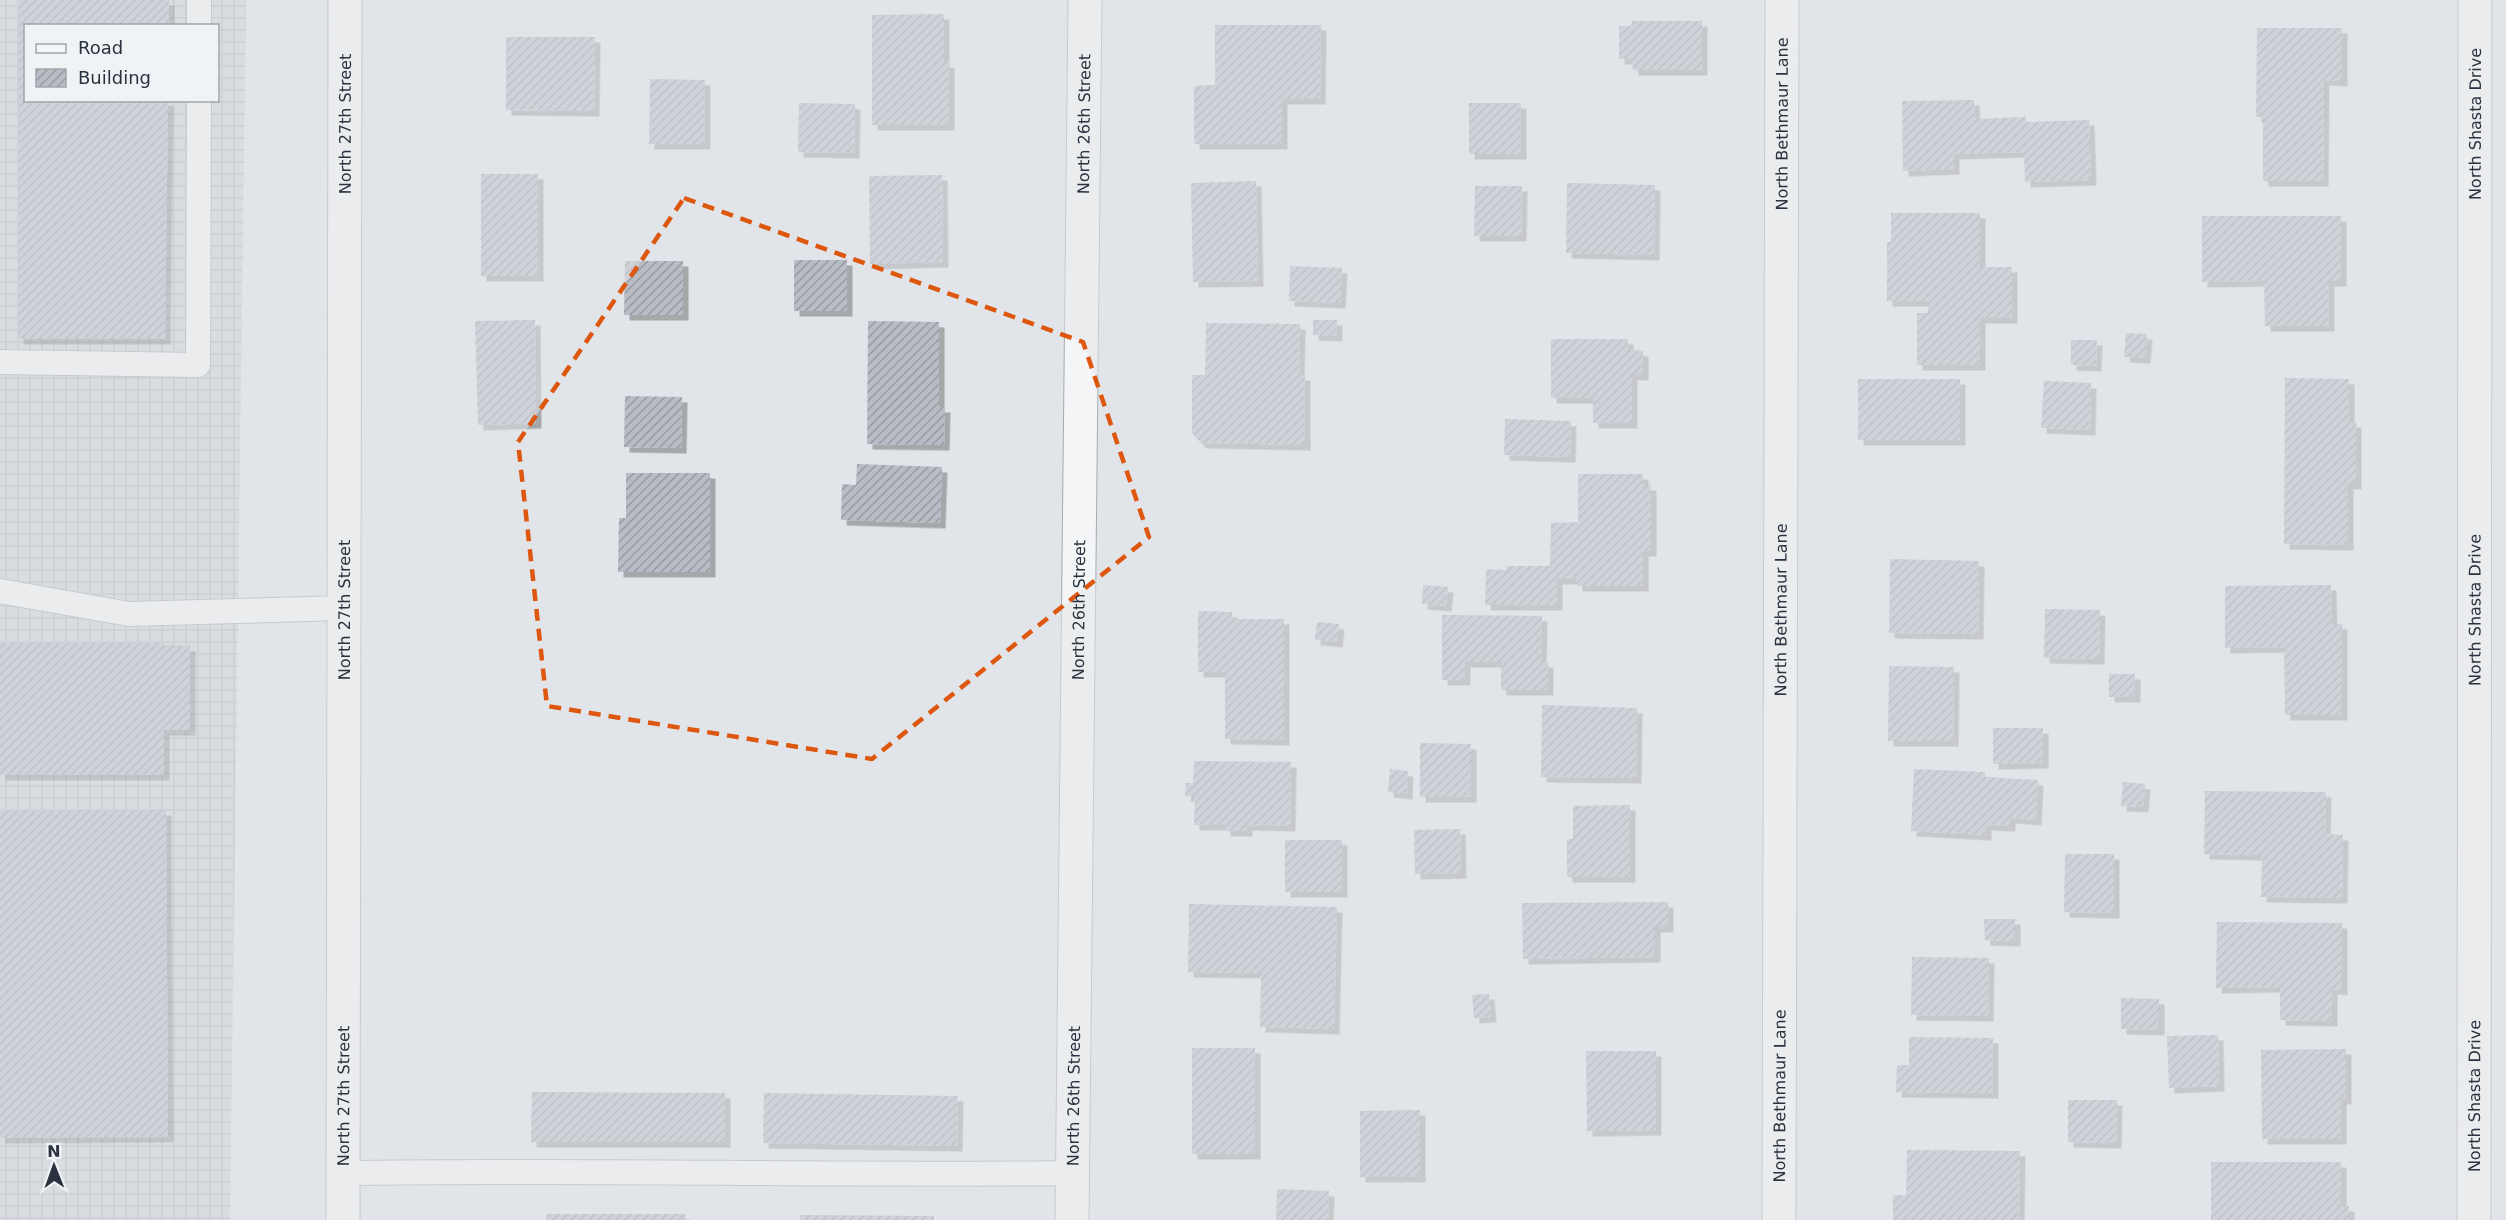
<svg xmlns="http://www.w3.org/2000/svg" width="2506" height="1220" font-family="'DejaVu Sans',sans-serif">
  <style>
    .industrial { fill: url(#industrial-grid); fill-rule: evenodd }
    .building { fill: url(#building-hatch); filter: url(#shadow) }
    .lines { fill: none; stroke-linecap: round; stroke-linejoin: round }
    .lane-casing { stroke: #a6abb2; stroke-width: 26 }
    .street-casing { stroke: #a6abb2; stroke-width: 35 }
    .lane { stroke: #f3f5f7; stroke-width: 24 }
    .street { stroke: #f3f5f7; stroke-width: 33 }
    .marked { fill: none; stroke: #de570f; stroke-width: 4.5; stroke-dasharray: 12 8; stroke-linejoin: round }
    .labels { text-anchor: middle; stroke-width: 6; stroke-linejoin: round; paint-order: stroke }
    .street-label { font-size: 16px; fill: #2a323f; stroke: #f0f3f6 }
  </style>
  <defs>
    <pattern id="industrial-grid" width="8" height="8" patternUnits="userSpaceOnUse" patternTransform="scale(1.5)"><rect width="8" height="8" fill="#cfd3da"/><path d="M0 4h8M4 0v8" fill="none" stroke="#b2b6bc"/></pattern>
    <pattern id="building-hatch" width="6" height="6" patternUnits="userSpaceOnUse" patternTransform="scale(1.5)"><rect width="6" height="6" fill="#b8bdc5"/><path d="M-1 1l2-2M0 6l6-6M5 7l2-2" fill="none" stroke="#969aa1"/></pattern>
    <filter id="shadow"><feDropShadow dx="5.5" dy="5.5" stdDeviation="0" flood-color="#0004"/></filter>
  </defs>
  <rect width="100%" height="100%" fill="#e1e4e8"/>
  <path class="industrial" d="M 0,0 L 246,0 L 230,1220 L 0,1220 ZM 26,26 L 218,26 L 218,100 L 26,100 Z"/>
  <path class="building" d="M 19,0 L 169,0 L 169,26 L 26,26 L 26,100 L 168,100 L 165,339 L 18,339 Z
    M 944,14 L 944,62 L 949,62 L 949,125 L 872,125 L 872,15 Z
    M 1632,21 L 1702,21 L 1702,70 L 1633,70 L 1632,59 L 1619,59 L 1619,26 L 1631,26 Z
    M 1215,25 L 1321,25 L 1320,99 L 1282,99 L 1282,144 L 1194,144 L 1194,86 L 1215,85 Z
    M 2257,28 L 2342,28 L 2342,81 L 2324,80 L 2323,181 L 2263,181 L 2263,117 L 2256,117 Z
    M 506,37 L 595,37 L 594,111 L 506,110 Z
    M 650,79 L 705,80 L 705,144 L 649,144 Z
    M 1974,100 L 1975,119 L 2026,117 L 2026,122 L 2089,120 L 2091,180 L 2025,182 L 2024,152 L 1954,154 L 1954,169 L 1903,171 L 1902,101 Z
    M 799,103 L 855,104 L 854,153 L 798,152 Z
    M 1469,103 L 1521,103 L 1521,154 L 1469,154 Z
    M 481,174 L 538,174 L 538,276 L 481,276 Z
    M 942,175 L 943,262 L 870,264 L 869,176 Z
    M 1256,181 L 1258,281 L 1193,282 L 1191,183 Z
    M 1567,183 L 1655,185 L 1654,255 L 1566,253 Z
    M 1475,186 L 1522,186 L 1521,236 L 1474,236 Z
    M 1891,213 L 1980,213 L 1980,267 L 2012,267 L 2012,318 L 1980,318 L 1980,365 L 1917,365 L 1917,313 L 1928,313 L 1928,301 L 1887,301 L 1887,242 L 1891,242 Z
    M 2202,216 L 2341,216 L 2341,281 L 2329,281 L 2329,326 L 2265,326 L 2264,281 L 2202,282 Z
    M 794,260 L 847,260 L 847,311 L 794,311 Z
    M 625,261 L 683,261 L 683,315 L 624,315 Z
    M 1290,266 L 1342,268 L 1340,303 L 1289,301 Z
    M 535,320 L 536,423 L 478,425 L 475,321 Z
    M 1313,320 L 1337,320 L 1337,336 L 1313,335 Z
    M 868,321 L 939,322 L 939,407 L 945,407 L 944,445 L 867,444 Z
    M 1206,323 L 1300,324 L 1299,375 L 1305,375 L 1305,445 L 1201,443 L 1192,433 L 1192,375 L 1205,375 Z
    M 2126,333 L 2147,334 L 2145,358 L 2124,357 Z
    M 1551,339 L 1628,339 L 1628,350 L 1643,351 L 1643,375 L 1632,375 L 1632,423 L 1593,423 L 1593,398 L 1551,398 Z
    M 2071,340 L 2097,340 L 2096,366 L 2071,365 Z
    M 2285,378 L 2349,379 L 2349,422 L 2356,422 L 2356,484 L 2348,484 L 2348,545 L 2284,544 Z
    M 1858,379 L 1960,379 L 1960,440 L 1858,440 Z
    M 2044,381 L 2091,383 L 2090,430 L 2041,428 Z
    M 625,396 L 682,397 L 681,448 L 624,447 Z
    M 1505,419 L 1571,421 L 1570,457 L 1504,455 Z
    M 857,464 L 942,467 L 940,523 L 841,520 L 842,484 L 856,485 Z
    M 626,473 L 710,473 L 710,572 L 618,572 L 619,518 L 626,518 Z
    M 1578,474 L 1643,474 L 1643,485 L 1651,485 L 1651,551 L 1643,551 L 1643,586 L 1577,586 L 1577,579 L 1557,579 L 1557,605 L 1485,605 L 1486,569 L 1506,570 L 1506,566 L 1550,566 L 1551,523 L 1578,522 Z
    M 1890,559 L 1979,561 L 1978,634 L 1889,633 Z
    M 1423,585 L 1448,587 L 1446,606 L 1422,604 Z
    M 2331,585 L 2332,624 L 2342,624 L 2342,715 L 2285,715 L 2284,647 L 2225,648 L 2225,586 Z
    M 2045,609 L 2100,610 L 2099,659 L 2044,658 Z
    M 1198,611 L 1232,612 L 1232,619 L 1284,619 L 1284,740 L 1225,739 L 1225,672 L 1198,672 Z
    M 1442,615 L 1542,616 L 1541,662 L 1548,662 L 1548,690 L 1501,690 L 1501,662 L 1465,662 L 1465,680 L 1442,680 Z
    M 1317,622 L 1339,624 L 1337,642 L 1315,640 Z
    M 0,643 L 164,643 L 164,645 L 190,646 L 190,730 L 164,730 L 164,775 L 0,775 Z
    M 1889,666 L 1954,667 L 1953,741 L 1888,741 Z
    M 2109,674 L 2135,674 L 2135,697 L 2109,697 Z
    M 1542,705 L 1637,708 L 1636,778 L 1541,777 Z
    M 1993,728 L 2043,728 L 2043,763 L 1993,764 Z
    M 1420,743 L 1471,744 L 1471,797 L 1420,797 Z
    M 1194,761 L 1291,762 L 1290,826 L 1247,825 L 1247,831 L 1225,831 L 1225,825 L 1194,825 L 1195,796 L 1185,796 L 1186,783 L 1193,783 Z
    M 1390,769 L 1408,771 L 1407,794 L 1388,792 Z
    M 1914,769 L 1985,772 L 1985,777 L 2038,780 L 2036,820 L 2010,818 L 2010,826 L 1986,825 L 1986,835 L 1911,831 Z
    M 2123,782 L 2145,784 L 2143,807 L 2121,806 Z
    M 2205,791 L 2326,792 L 2325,834 L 2343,835 L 2342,898 L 2261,897 L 2262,855 L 2204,854 Z
    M 1630,805 L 1630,877 L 1567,877 L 1567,839 L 1573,839 L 1573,806 Z
    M 166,810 L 168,1137 L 0,1138 L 0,811 Z
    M 1460,829 L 1461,873 L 1415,874 L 1414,830 Z
    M 1285,840 L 1342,840 L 1342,892 L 1285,892 Z
    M 2065,854 L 2114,854 L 2114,913 L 2064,912 Z
    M 1668,902 L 1668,927 L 1655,927 L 1655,957 L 1523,959 L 1522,903 Z
    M 1189,904 L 1337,907 L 1334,1029 L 1260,1027 L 1261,973 L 1188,972 Z
    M 1984,919 L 2015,919 L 2015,941 L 1985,940 Z
    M 2217,922 L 2342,923 L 2342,990 L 2332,989 L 2332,1021 L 2280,1020 L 2280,987 L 2216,988 Z
    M 1912,957 L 1989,958 L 1988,1016 L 1911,1015 Z
    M 1489,994 L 1491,1017 L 1474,1018 L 1472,995 Z
    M 2121,998 L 2159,999 L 2159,1030 L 2121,1029 Z
    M 2218,1035 L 2219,1086 L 2169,1088 L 2167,1036 Z
    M 1909,1037 L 1993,1038 L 1993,1093 L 1896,1092 L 1897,1065 L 1909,1065 Z
    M 1192,1048 L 1255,1048 L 1255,1154 L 1192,1154 Z
    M 2346,1049 L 2346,1099 L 2341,1099 L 2341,1139 L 2262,1139 L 2261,1050 Z
    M 1586,1051 L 1656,1051 L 1656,1130 L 1587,1131 Z
    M 532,1092 L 725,1093 L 725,1142 L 531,1142 Z
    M 764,1093 L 958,1096 L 957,1146 L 763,1143 Z
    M 2068,1100 L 2117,1100 L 2116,1143 L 2068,1142 Z
    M 1420,1110 L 1420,1177 L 1360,1177 L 1360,1111 Z
    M 1907,1150 L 2020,1151 L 2019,1220 L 1893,1220 L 1893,1195 L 1906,1195 Z
    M 2211,1162 L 2341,1162 L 2341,1206 L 2349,1206 L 2349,1220 L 2211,1220 Z
    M 1277,1189 L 1329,1191 L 1328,1220 L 1276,1220 Z
    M 547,1214 L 685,1214 L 686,1220 L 546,1220 Z
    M 800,1215 L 934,1216 L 934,1220 L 800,1220 Z"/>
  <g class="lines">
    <g class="lane-casing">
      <path id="lane" d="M 199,26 L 199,0
        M 0,362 L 198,365 L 199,100
        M 0,591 L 129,614 L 344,608
        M 343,1173 C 586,1169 829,1176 1072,1173"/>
    </g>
    <g class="street-casing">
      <g id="street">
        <path id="s1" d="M 343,1220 L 345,0"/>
        <path id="s2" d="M 1072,1220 L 1085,0"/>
        <path id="s3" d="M 1779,1220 L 1782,0"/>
        <path id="s4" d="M 2474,1220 L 2475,0"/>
      </g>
    </g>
    <use href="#lane" class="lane"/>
    <use href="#street" class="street"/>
  </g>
  <path d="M0 0H2506V1220H0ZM 684,198 L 1083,342 L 1149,537 L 872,759 L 547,706 L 518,442 Z" fill="#e1e4e8" fill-opacity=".55" fill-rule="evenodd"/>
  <path class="marked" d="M 684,198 L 1083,342 L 1149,537 L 872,759 L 547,706 L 518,442 Z"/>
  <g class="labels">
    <g class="street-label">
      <text dy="6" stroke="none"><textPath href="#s1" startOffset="1096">North 27th Street</textPath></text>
      <text dy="6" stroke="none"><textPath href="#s2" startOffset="1096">North 26th Street</textPath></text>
      <text dy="6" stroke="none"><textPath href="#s3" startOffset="1096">North Bethmaur Lane</textPath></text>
      <text dy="6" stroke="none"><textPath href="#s4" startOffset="1096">North Shasta Drive</textPath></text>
      <text dy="6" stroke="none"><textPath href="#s1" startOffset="610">North 27th Street</textPath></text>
      <text dy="6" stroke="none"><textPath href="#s2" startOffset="610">North 26th Street</textPath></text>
      <text dy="6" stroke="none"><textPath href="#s3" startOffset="610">North Bethmaur Lane</textPath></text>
      <text dy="6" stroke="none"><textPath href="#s4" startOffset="610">North Shasta Drive</textPath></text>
      <text dy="6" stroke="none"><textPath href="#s1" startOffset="124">North 27th Street</textPath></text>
      <text dy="6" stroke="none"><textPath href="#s2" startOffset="124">North 26th Street</textPath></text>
      <text dy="6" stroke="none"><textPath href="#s3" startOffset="124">North Bethmaur Lane</textPath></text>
      <text dy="6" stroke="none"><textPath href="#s4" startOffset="124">North Shasta Drive</textPath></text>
    </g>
  </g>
  <rect x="24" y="24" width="195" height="78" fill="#f0f3f6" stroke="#a1a6ad" stroke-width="1.5"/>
  <rect x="36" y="44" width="30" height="9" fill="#f3f5f7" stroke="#a1a6ad" stroke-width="1.5"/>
  <text x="78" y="54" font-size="18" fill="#2a323f">Road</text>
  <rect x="36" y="69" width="30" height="18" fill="url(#building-hatch)" stroke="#a1a6ad" stroke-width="1.5"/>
  <text x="78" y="84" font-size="18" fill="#2a323f">Building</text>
  <g transform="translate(54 1166) rotate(359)" stroke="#f0f3f6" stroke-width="4.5" paint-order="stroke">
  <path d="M0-4.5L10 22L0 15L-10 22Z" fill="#2a323f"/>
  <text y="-9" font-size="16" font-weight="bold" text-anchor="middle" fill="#2a323f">N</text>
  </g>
</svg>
